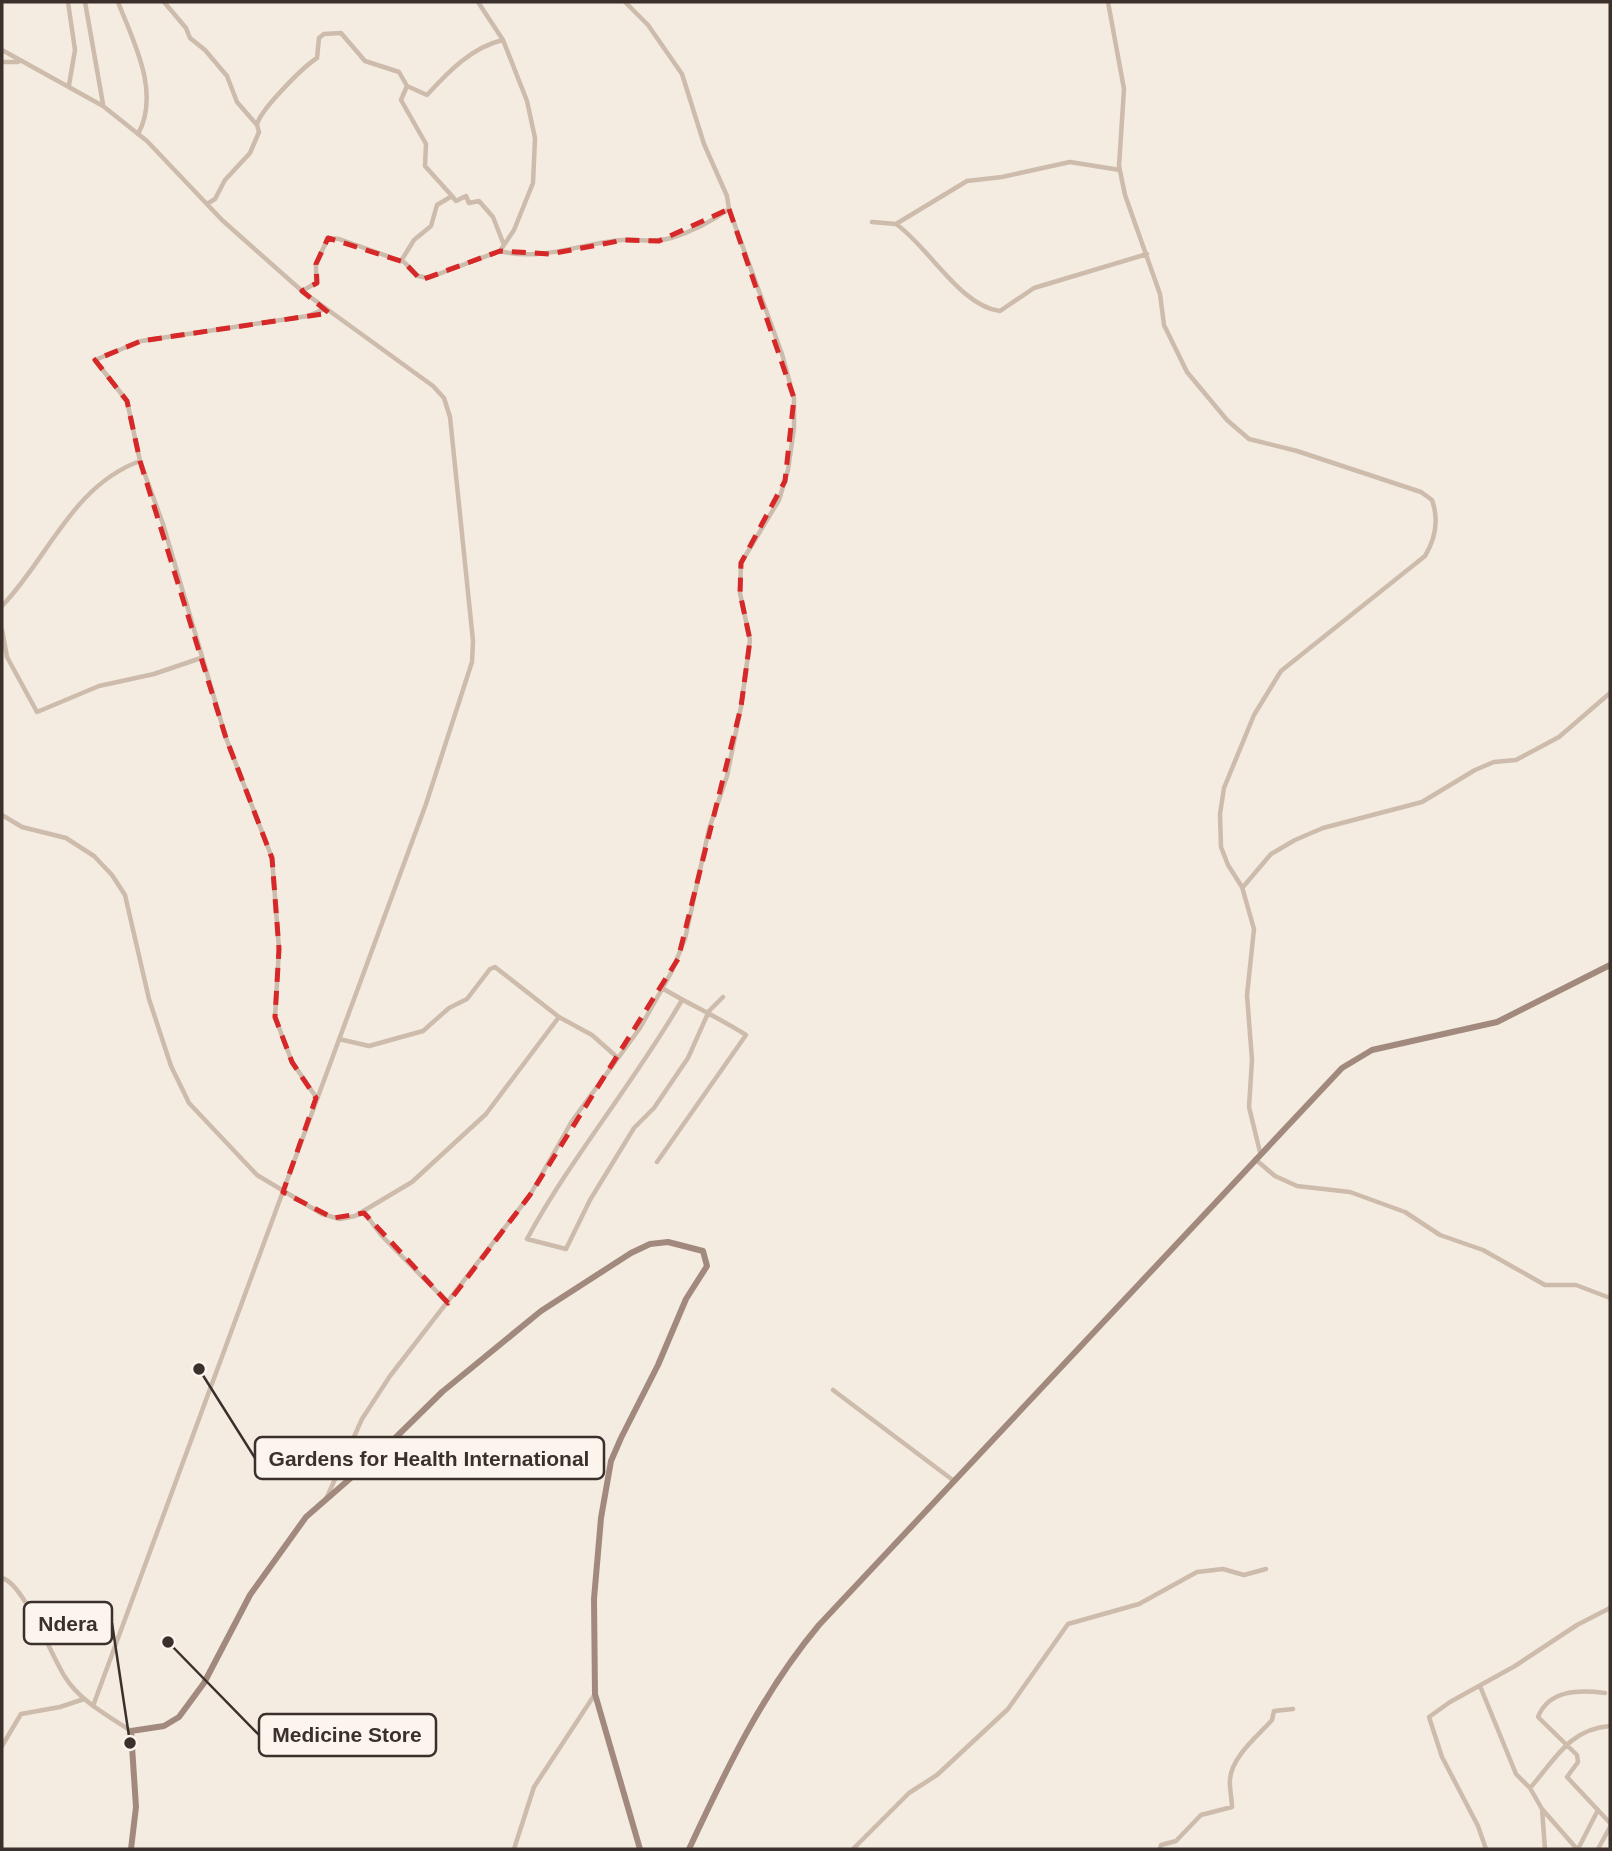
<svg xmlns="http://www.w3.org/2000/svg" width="1612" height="1851" font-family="Arial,sans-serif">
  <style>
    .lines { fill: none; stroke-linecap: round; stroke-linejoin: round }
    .minor { stroke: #cdbbac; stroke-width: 4.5 }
    .secondary { stroke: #a18a7d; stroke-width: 6 }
    .marked { fill: none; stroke: #d62828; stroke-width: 5; stroke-dasharray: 14 9; stroke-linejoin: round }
    .leader { fill: none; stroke: #3b302b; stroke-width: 2.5 }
    .callout-dot { fill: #3b302b; stroke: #fbf5ee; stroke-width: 2.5 }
    .callout { fill: #fbf5ee; stroke: #3b302b; stroke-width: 2.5 }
    .callout-label { font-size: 21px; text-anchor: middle; font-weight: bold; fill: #3b302b }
  </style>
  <rect width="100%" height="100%" fill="#f4ebe1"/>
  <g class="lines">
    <path class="minor" d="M 68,2 L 75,50 L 69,85
      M 85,2 L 103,104
      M 118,2 C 133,41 161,92 138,134
      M 164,2 L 186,28 L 190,38 L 205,50 L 227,76 L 237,102 L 257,125 L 259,132 L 250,153 L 225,180 L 215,199 L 207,204
      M 1108,2 L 1124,89 L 1119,166 L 1125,195 L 1160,294 L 1164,325 L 1187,372 L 1227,420 L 1249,439 L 1297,451 L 1421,492 L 1432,500 C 1439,520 1436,538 1425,556 L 1281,671 L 1254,715 L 1224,788 L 1220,814 L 1221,847 L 1228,865 L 1242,887 L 1254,929 L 1247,995 L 1252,1060 L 1249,1107 L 1260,1152
      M 2,50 L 103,106 L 147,141 L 222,220 L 302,291 L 433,386 L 444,398 L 450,417 L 473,641 L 472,662 L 426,804 L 93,1706
      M 2,62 L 18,62
      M 257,125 C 259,111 303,67 317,58 L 319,38 L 324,34 L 341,33 L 365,61 L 399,72 L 407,86 L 427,95 C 448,72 472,47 503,40
      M 452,196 L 456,201 L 466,196 L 469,203 L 479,201 L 493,217 L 504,245
      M 872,222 L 896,224 C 929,247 960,306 1000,311 L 1034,288 L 1147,254
      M 896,224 L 967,181 L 1002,177 L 1070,162 L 1120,170
      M 500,251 C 542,262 581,243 623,240 C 639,239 655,243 671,238 C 691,232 711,222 729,209
      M 401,261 L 414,240 L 431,226 L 437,205 L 452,196 L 425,166 L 426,144 L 401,100 L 407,86
      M 302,291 L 316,283 L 316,264 L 328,238 L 339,239 L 404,262 L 418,276 L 428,278 L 500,251 L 514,230 L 533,183 L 535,138 L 527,101 L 503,40 L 478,2
      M 2,606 C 49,557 72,486 140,461
      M 2,630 L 7,657 L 37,712 L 99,686 L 154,674 L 201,658
      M 2,815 L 22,827 L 66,838 L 94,856 L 112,875 L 125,895 L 149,999 L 171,1066 L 189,1103 L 257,1175 L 322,1214 L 340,1219 L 355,1216 L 412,1182 L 486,1114 L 559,1017
      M 1243,887 L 1271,854 L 1295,840 L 1323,828 L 1422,802 L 1475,770 L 1494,762 L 1516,760 L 1559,737 L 1610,693
      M 682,1000 C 634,1083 572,1156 527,1239 L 566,1249 L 590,1200 L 634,1128 L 654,1108 L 688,1058 L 709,1011 L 723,997
      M 339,1039 L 369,1046 L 423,1031 L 449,1008 L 467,999 L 490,969 L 495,967 L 559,1017 L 592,1035 L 618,1058
      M 316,1097 L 292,1062 L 275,1017 L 279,949 L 272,858 L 226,738 L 163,524 L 140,461 L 127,401 L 95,360 L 141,341 L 308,316 L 324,309
      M 1255,1159 L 1275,1176 L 1297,1186 L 1350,1192 L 1405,1212 L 1440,1235 L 1483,1250 L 1545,1285 L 1576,1285 L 1610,1298
      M 657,1162 L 746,1035 C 718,1017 690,1005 662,988
      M 364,1212 L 381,1235 L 448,1303
      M 833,1390 L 954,1481
      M 327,1497 L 362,1419 L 390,1376 L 530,1195 L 572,1121 L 640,1028 L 672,971 L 685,939 L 709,829 L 727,776 L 741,707 L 750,640 L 740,593 L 741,563 L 779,500 L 788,470 L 794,428 L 794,398 L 782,354 L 729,209 L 727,196 L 704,144 L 682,74 L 648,25 L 625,2
      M 2,1578 C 24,1584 51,1655 65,1677 C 80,1701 107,1715 131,1731
      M 1480,1686 L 1516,1774 L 1530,1788 L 1542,1809 L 1545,1849
      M 1605,1693 C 1580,1690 1549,1689 1538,1717 L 1577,1755 L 1578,1762 L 1567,1777 L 1610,1823
      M 2,1746 L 21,1714 L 60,1707 L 84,1699
      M 1530,1788 C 1555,1760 1569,1729 1610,1726
      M 1542,1809 L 1577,1849
      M 514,1849 L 534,1787 L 595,1694
      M 853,1849 L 909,1793 L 937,1775 L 1008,1709 L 1068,1624 L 1139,1604 L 1197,1572 L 1223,1569 L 1244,1575 L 1266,1569
      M 1160,1849 L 1161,1845 L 1176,1841 L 1201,1815 L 1232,1807 C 1232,1798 1229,1788 1230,1779 C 1232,1756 1258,1736 1272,1720 L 1274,1711 L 1293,1709
      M 1486,1849 L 1478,1826 L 1442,1757 L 1429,1717 L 1450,1702 L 1515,1666 L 1577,1625 L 1610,1608
      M 1578,1849 L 1598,1810
      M 1598,1849 L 1610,1827"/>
    <path class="secondary" d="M 131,1849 L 136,1807 L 131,1731 L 164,1726 L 179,1717 L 204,1683 L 250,1595 L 306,1517 L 384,1449 L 442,1392 L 541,1311 L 631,1253 L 650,1244 L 668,1242 L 703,1251 L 707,1266 L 686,1299 L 658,1365 L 621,1438 L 611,1461 L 601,1518 L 594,1599 L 595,1694 L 640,1849
      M 689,1849 C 726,1770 762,1693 819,1625 L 1342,1068 L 1372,1050 L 1497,1022 L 1610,965"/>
  </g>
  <path class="marked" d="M 729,209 L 794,398 L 785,481 L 741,563 L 740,593 L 750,640 L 741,707 L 678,959 L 530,1195 L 448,1303 L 364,1213 L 333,1218 L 283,1192 L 316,1098 L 292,1062 L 275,1017 L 279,949 L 272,858 L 226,738 L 140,461 L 127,401 L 95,360 L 141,341 L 329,313 L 302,291 L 317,283 L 316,264 L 328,238 L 404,262 L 421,280 L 500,251 L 550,254 L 624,240 L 659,241 Z"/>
  <path class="leader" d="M199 1369L255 1458M130 1743L112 1623M168 1642L259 1735"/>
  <g class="callout-dot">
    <circle cx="199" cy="1369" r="7"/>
    <circle cx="130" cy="1743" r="7"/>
    <circle cx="168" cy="1642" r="7"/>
  </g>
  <g class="callout">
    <rect x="255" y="1437" width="349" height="42" rx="7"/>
    <rect x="24" y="1602" width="88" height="42" rx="7"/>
    <rect x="259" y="1714" width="177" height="42" rx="7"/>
  </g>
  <g class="callout-label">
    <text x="429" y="1466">Gardens for Health International</text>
    <text x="68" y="1631">Ndera</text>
    <text x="347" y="1742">Medicine Store</text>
  </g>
  <rect width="1612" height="1851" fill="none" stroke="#3b302b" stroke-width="7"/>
</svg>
